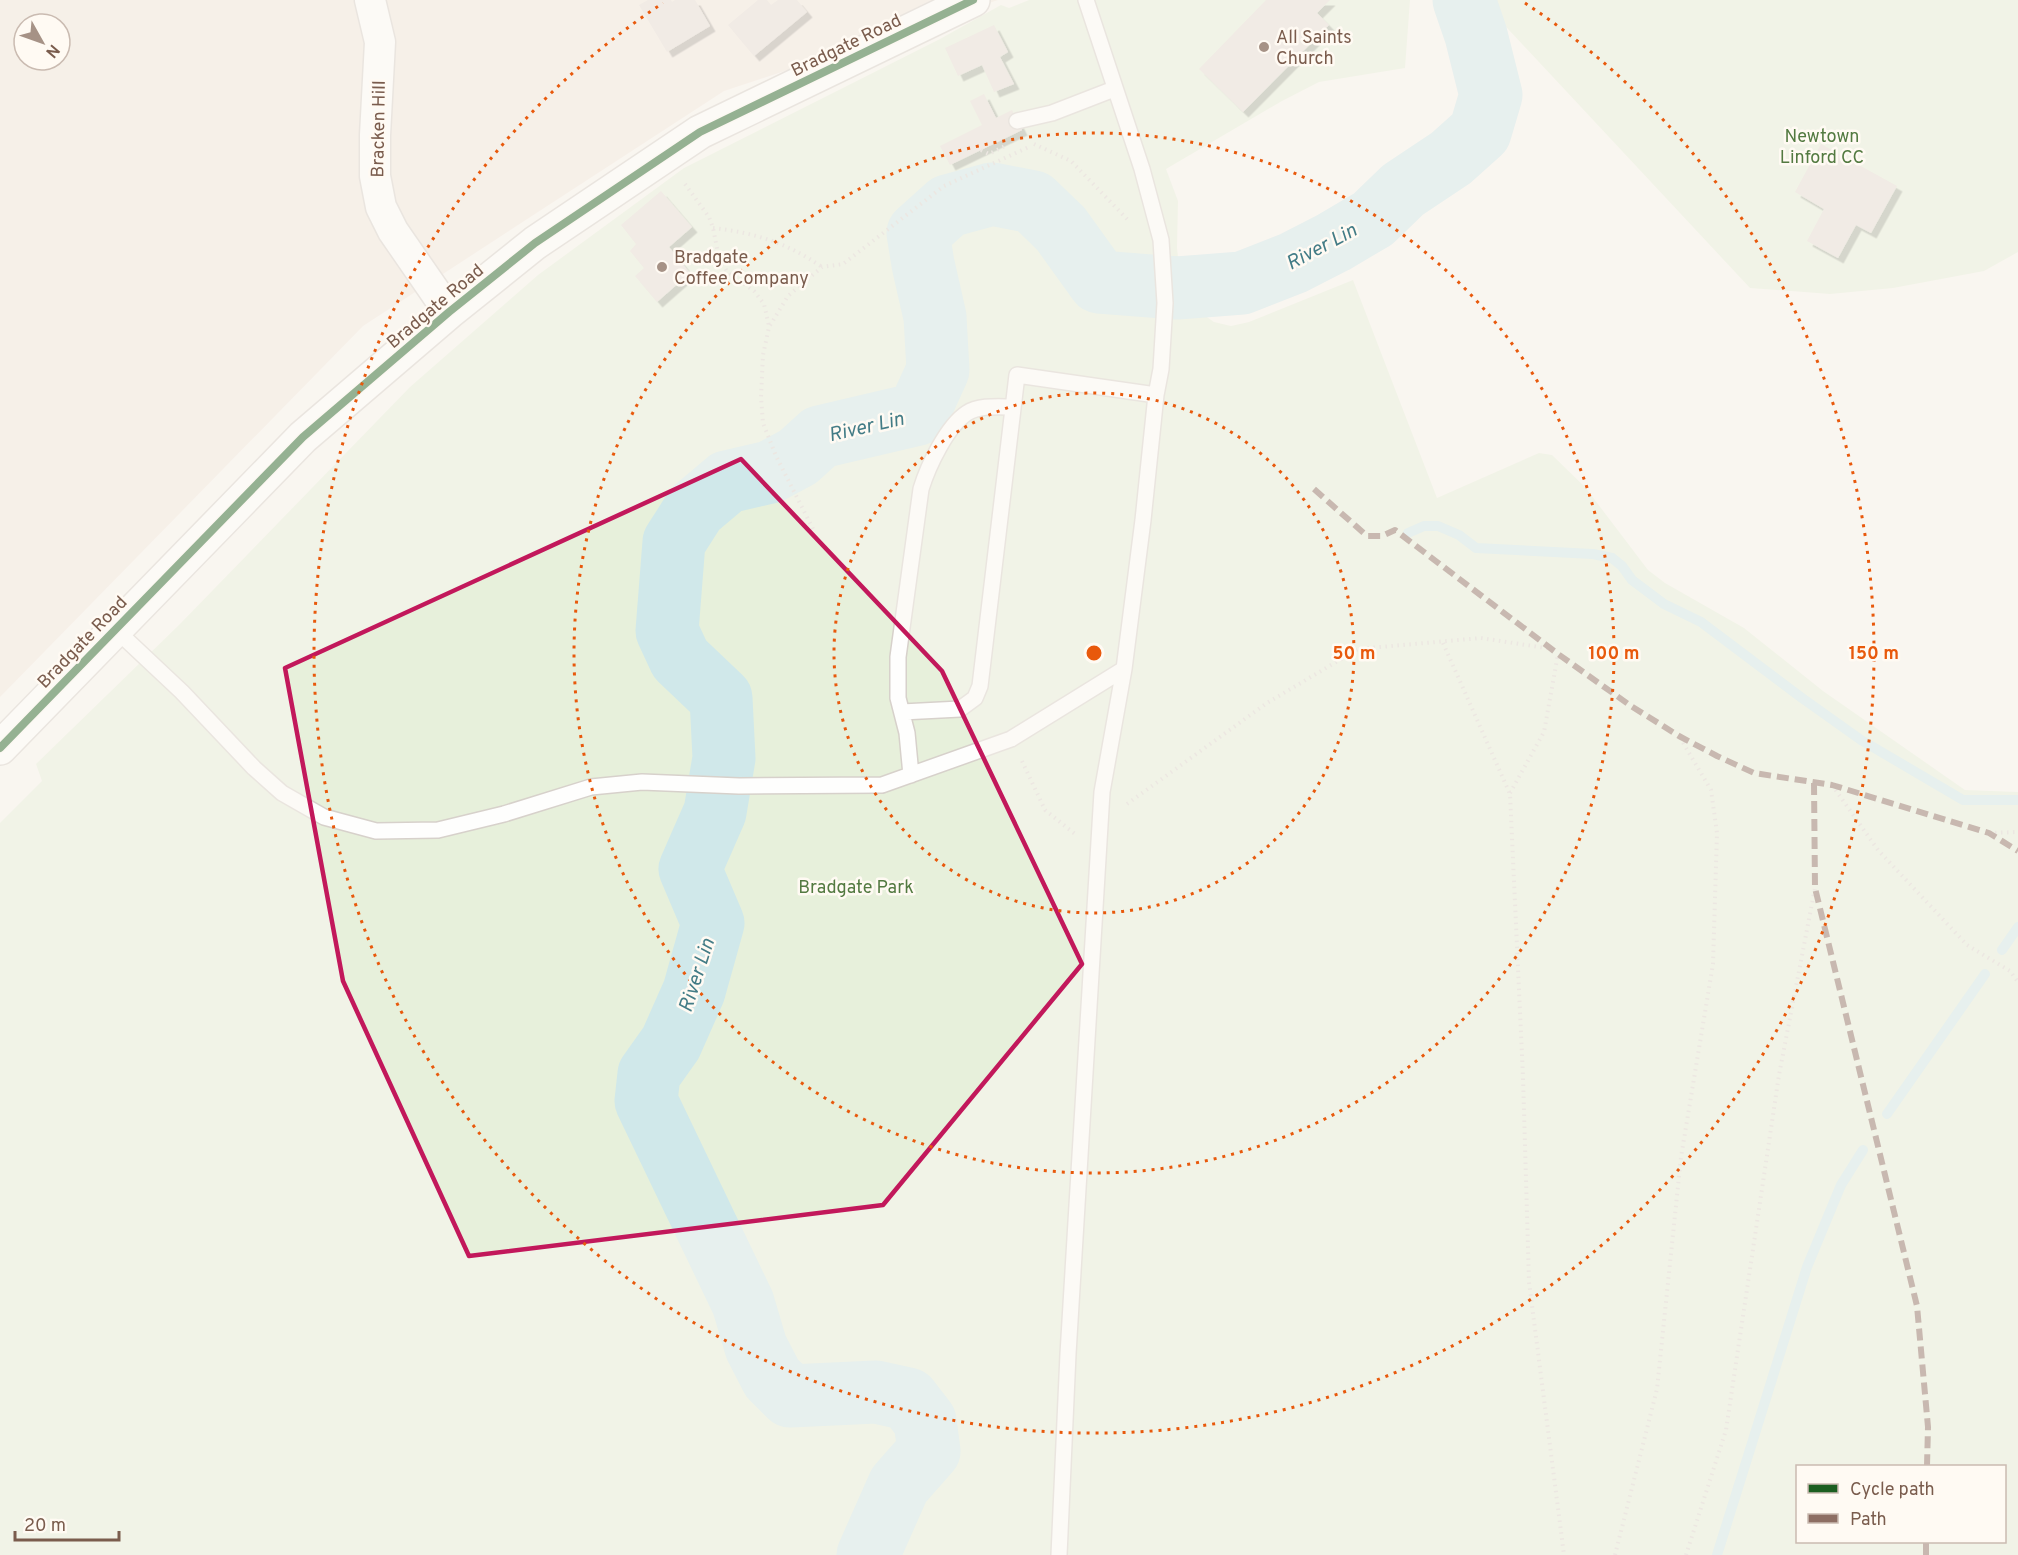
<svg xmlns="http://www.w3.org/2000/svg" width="2018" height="1555" font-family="Overpass,sans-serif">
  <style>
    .residential { fill: #f2e8de; fill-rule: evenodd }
    .green { fill: #e7f0db; fill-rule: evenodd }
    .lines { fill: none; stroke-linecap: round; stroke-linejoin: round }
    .stream { stroke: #d0e8ea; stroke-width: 10 }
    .river { stroke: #d0e8ea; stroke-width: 63 }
    .building { fill: #e6ded7; filter: url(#shadow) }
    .service-casing { stroke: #d7d1cb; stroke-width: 18 }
    .minor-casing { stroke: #d7d1cb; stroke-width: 33 }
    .tertiary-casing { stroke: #d7d1cb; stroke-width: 36 }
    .path { stroke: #dcd5d0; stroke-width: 4; stroke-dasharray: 1.5 4.5; stroke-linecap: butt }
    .service { stroke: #fefefd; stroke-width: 15 }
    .minor { stroke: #fefefd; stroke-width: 30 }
    .tertiary { stroke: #fefefd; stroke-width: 33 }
    .quiet { stroke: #8d6e63; stroke-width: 6; stroke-dasharray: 12 6; stroke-linecap: butt }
    .cycleway-casing { stroke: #fffaf3; stroke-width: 11 }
    .cycleway { stroke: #1b5e20; stroke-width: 8 }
    .marked { fill: none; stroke: #c2185b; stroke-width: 4.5; stroke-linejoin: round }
    .ring { fill: none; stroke: #e8590c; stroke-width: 3; stroke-dasharray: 3 6 }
    .poi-dot { fill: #a69286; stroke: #fffaf3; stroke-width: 2 }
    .labels { text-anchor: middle; stroke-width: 5; stroke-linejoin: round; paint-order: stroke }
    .poi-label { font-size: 18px; fill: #7a5c4d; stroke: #fffaf3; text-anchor: start }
    .street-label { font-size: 18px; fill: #7a5c4d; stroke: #fffaf3 }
    .park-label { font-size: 18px; fill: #537a41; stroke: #fffaf3 }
    .water-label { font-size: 20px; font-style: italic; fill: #437c86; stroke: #fffaf3 }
    .centre { fill: #e8590c; stroke: #fffaf3; stroke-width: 3 }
    .ring-label { font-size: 18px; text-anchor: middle; font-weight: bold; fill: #e8590c; stroke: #fffaf3; stroke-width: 5; stroke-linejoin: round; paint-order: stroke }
  </style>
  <defs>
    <filter id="shadow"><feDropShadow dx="5.5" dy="5.5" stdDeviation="0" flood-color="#0004"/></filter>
  </defs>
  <rect width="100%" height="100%" fill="#f9f5f0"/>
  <path class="residential" d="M 0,0 L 998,0 L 724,91 L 363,326 L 0,697 ZM 24,24 L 60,24 L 60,60 L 24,60 Z"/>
  <path class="green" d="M 1029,0 L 1410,0 L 1405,68 L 1319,82 L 1282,101 L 1166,169 L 1178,201 L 1177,248 L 1182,293 L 1187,303 L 1214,322 L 1231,326 L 1249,322 L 1353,280 L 1437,498 L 1539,453 L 1552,455 L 1585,487 L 1648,570 L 1665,583 L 1744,628 L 1823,691 L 1965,790 L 2018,792 L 2018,1555 L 0,1555 L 0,823 L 42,781 L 36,764 L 179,625 L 410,387 L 538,275 L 684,168 L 940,39 L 1001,5 L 1009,8 ZM 1798,1466 L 2004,1466 L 2004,1542 L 1798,1542 Z
    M 1481,0 L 2018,0 L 2018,252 L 1984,271 L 1893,288 L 1830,294 L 1750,288 Z"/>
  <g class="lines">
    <path class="stream" d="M 1408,533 L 1424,526 L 1438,526 L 1459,535 L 1476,548 L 1593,554 L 1612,558 L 1622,566 L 1632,580 L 1664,604 L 1701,622 L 1802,698 L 1861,740 L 1963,800 L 2018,800
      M 2002,950 L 2018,927
      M 1887,1114 L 1985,974
      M 1717,1555 L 1807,1267 L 1841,1185 L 1863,1150"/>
    <path class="river" d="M 868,1555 L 899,1485 L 929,1451 L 925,1421 L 908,1399 L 876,1392 L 790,1396 L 772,1378 L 756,1347 L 743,1303 L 646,1101 L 649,1074 L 671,1043 L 694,991 L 713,923 L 690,869 L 715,812 L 724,758 L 721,698 L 680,659 L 667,631 L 674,542 L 695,509 L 727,482 L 770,472 L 798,457 L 820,437 L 918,414 L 938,370 L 935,317 L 923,264 L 918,233 L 948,206 L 992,194 L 1033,202 L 1061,229 L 1099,282 L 1177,288 L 1242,283 L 1293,263 L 1334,242 L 1373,219 L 1403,190 L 1451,158 L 1480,132 L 1491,95 L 1476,35 L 1464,0"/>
  </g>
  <path class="building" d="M 648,0 L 671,0 L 672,2 L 675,0 L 695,0 L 710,26 L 667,52 L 639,5 Z
    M 758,0 L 767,0 L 771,5 L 778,0 L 797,0 L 807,12 L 754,56 L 728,25 Z
    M 1266,0 L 1330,0 L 1317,13 L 1329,25 L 1243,112 L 1199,69 Z
    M 994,25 L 1008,52 L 1000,57 L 1014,84 L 994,92 L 982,65 L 958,76 L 945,48 Z
    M 984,94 L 996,118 L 1012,110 L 1022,130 L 950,165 L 940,146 L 982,125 L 970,101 Z
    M 1821,144 L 1897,186 L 1871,233 L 1856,225 L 1838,258 L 1807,241 L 1824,209 L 1795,192 Z
    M 661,191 L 692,227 L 669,247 L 690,273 L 657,302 L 635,276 L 644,268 L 630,251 L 636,244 L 621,225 Z"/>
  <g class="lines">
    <g class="service-casing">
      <path id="service" d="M 1017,121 L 1052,113 L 1114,89
        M 115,629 L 182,692 L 254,768 L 282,793 L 324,817 L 376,831 L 438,830 L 504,814 L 591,787 L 642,782 L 739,786 L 882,785 L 1011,739 L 1124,669
        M 902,712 L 960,709 L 975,698 L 980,686 L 1017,375 L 1156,395
        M 911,775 L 907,733 L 898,698 L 898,657 L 921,489 C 928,466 947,426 967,413 C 979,405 999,407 1013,407
        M 1059,1555 L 1068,1354 L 1102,792 L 1124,669 L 1143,520 L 1156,395 L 1161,369 L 1165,303 L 1161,240 L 1142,169 L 1086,0"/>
    </g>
    <g class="minor-casing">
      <path id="minor" d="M 370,0 L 380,42 L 375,135 L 375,176 L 381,207 L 393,231 L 449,312"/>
    </g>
    <g class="tertiary-casing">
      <path id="tertiary" d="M 0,748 L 303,437 L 449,312 L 535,243 L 700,132 L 973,0"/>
    </g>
    <path class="path" d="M 1034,144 L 1071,161 L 1128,220
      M 981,150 L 989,154 L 1007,145
      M 685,184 L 709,217 L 713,228 L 719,258 L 728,273 L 754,291 L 764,304 L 769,326
      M 713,228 C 756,233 787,243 822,267
      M 813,529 L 776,456 L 763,423 L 761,397 L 763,355 L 769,327 L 788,296 L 822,267 L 843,264 L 944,186 L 1031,146
      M 1443,643 L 1510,794 L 1523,1077 L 1529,1282 L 1564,1555
      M 1022,761 L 1045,810 L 1075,834
      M 1832,785 L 1878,850 L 1967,945 L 2010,971 L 2018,982
      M 1510,793 L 1544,732 L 1558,654
      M 1127,804 L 1267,703 L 1358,649 L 1481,638 L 1552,649
      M 1989,833 L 2018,832
      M 1615,1555 L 1657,1389 L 1681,1157 L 1713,964 L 1717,833 L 1711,790 L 1679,736
      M 1686,1555 L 1726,1430 L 1779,1075 L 1815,888"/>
    <use href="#service" class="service"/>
    <use href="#minor" class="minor"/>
    <use href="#tertiary" class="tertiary"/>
    <path class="quiet" d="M 1314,489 L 1367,536 L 1382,536 L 1395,530 L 1558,654 L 1631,706 L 1679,736 L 1717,756 L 1754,773 L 1832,785 L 1989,833 L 2018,851
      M 1814,783 L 1815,888 L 1917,1306 L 1928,1427 L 1927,1466
      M 1926,1555 L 1926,1542"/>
    <g class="cycleway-casing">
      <path id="cycleway" d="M 0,748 L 303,437 L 449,312 L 535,243 L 700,132 L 973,0"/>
    </g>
    <use href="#cycleway" class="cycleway"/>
  </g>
  <path d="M0 0H2018V1555H0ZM 741,459 L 942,671 L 1082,964 L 883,1205 L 469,1256 L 343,981 L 285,668 Z" fill="#f9f5f0" fill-opacity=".55" fill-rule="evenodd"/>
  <path class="marked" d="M 741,459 L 942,671 L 1082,964 L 883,1205 L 469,1256 L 343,981 L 285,668 Z"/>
  <g class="ring">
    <circle cx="1094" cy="653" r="260"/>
    <circle cx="1094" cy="653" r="520"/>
    <path d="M1525 3A780 780 0 1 1 663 3"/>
  </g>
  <g class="poi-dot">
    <circle cx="1264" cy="47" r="6"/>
    <circle cx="662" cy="267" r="6"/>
  </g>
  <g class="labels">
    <g class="poi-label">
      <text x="1276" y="43">All Saints<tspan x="1276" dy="21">Church</tspan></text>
      <text x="674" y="263">Bradgate<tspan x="674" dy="21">Coffee Company</tspan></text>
    </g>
    <g class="street-label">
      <text transform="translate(846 45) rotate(-26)" y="6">Bradgate Road</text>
      <text transform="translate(378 129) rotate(-89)" y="6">Bracken Hill</text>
      <text transform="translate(435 306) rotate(-40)" y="6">Bradgate Road</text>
      <text transform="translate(82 642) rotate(-46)" y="6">Bradgate Road</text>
    </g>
    <g class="park-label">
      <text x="1822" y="142">Newtown<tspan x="1822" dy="21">Linford CC</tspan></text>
      <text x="856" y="893">Bradgate Park</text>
    </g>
    <g class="water-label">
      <text transform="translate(1321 246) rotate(-28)" y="7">River Lin</text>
      <text transform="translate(866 426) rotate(-13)" y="7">River Lin</text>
      <text transform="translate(696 975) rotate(-72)" y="7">River Lin</text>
    </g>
  </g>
  <circle cx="1094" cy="653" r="9" class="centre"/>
  <g class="ring-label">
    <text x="1354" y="659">50 m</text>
    <text x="1614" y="659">100 m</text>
    <text x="1874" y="659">150 m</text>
  </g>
  <rect x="1796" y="1465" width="210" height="78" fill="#fffaf3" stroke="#cabbb1" stroke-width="1.5"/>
  <rect x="1808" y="1484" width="30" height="9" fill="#1b5e20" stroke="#cabbb1" stroke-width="1.5"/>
  <text x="1850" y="1495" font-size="18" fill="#7a5c4d">Cycle path</text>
  <rect x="1808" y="1514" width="30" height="9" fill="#8d6e63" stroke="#cabbb1" stroke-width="1.5"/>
  <text x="1850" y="1525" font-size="18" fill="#7a5c4d">Path</text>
  <g transform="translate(42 42) rotate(130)"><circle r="28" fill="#fffaf3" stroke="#cabbb1" stroke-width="1.5"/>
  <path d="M0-4.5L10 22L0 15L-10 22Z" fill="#a69286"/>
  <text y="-9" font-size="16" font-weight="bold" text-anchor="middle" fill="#7a5c4d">N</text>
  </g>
  <path d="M15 1531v9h104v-9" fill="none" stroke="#7a5c4d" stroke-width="3"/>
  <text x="24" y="1531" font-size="18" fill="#7a5c4d" stroke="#fffaf3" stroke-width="4.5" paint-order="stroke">20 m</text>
</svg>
